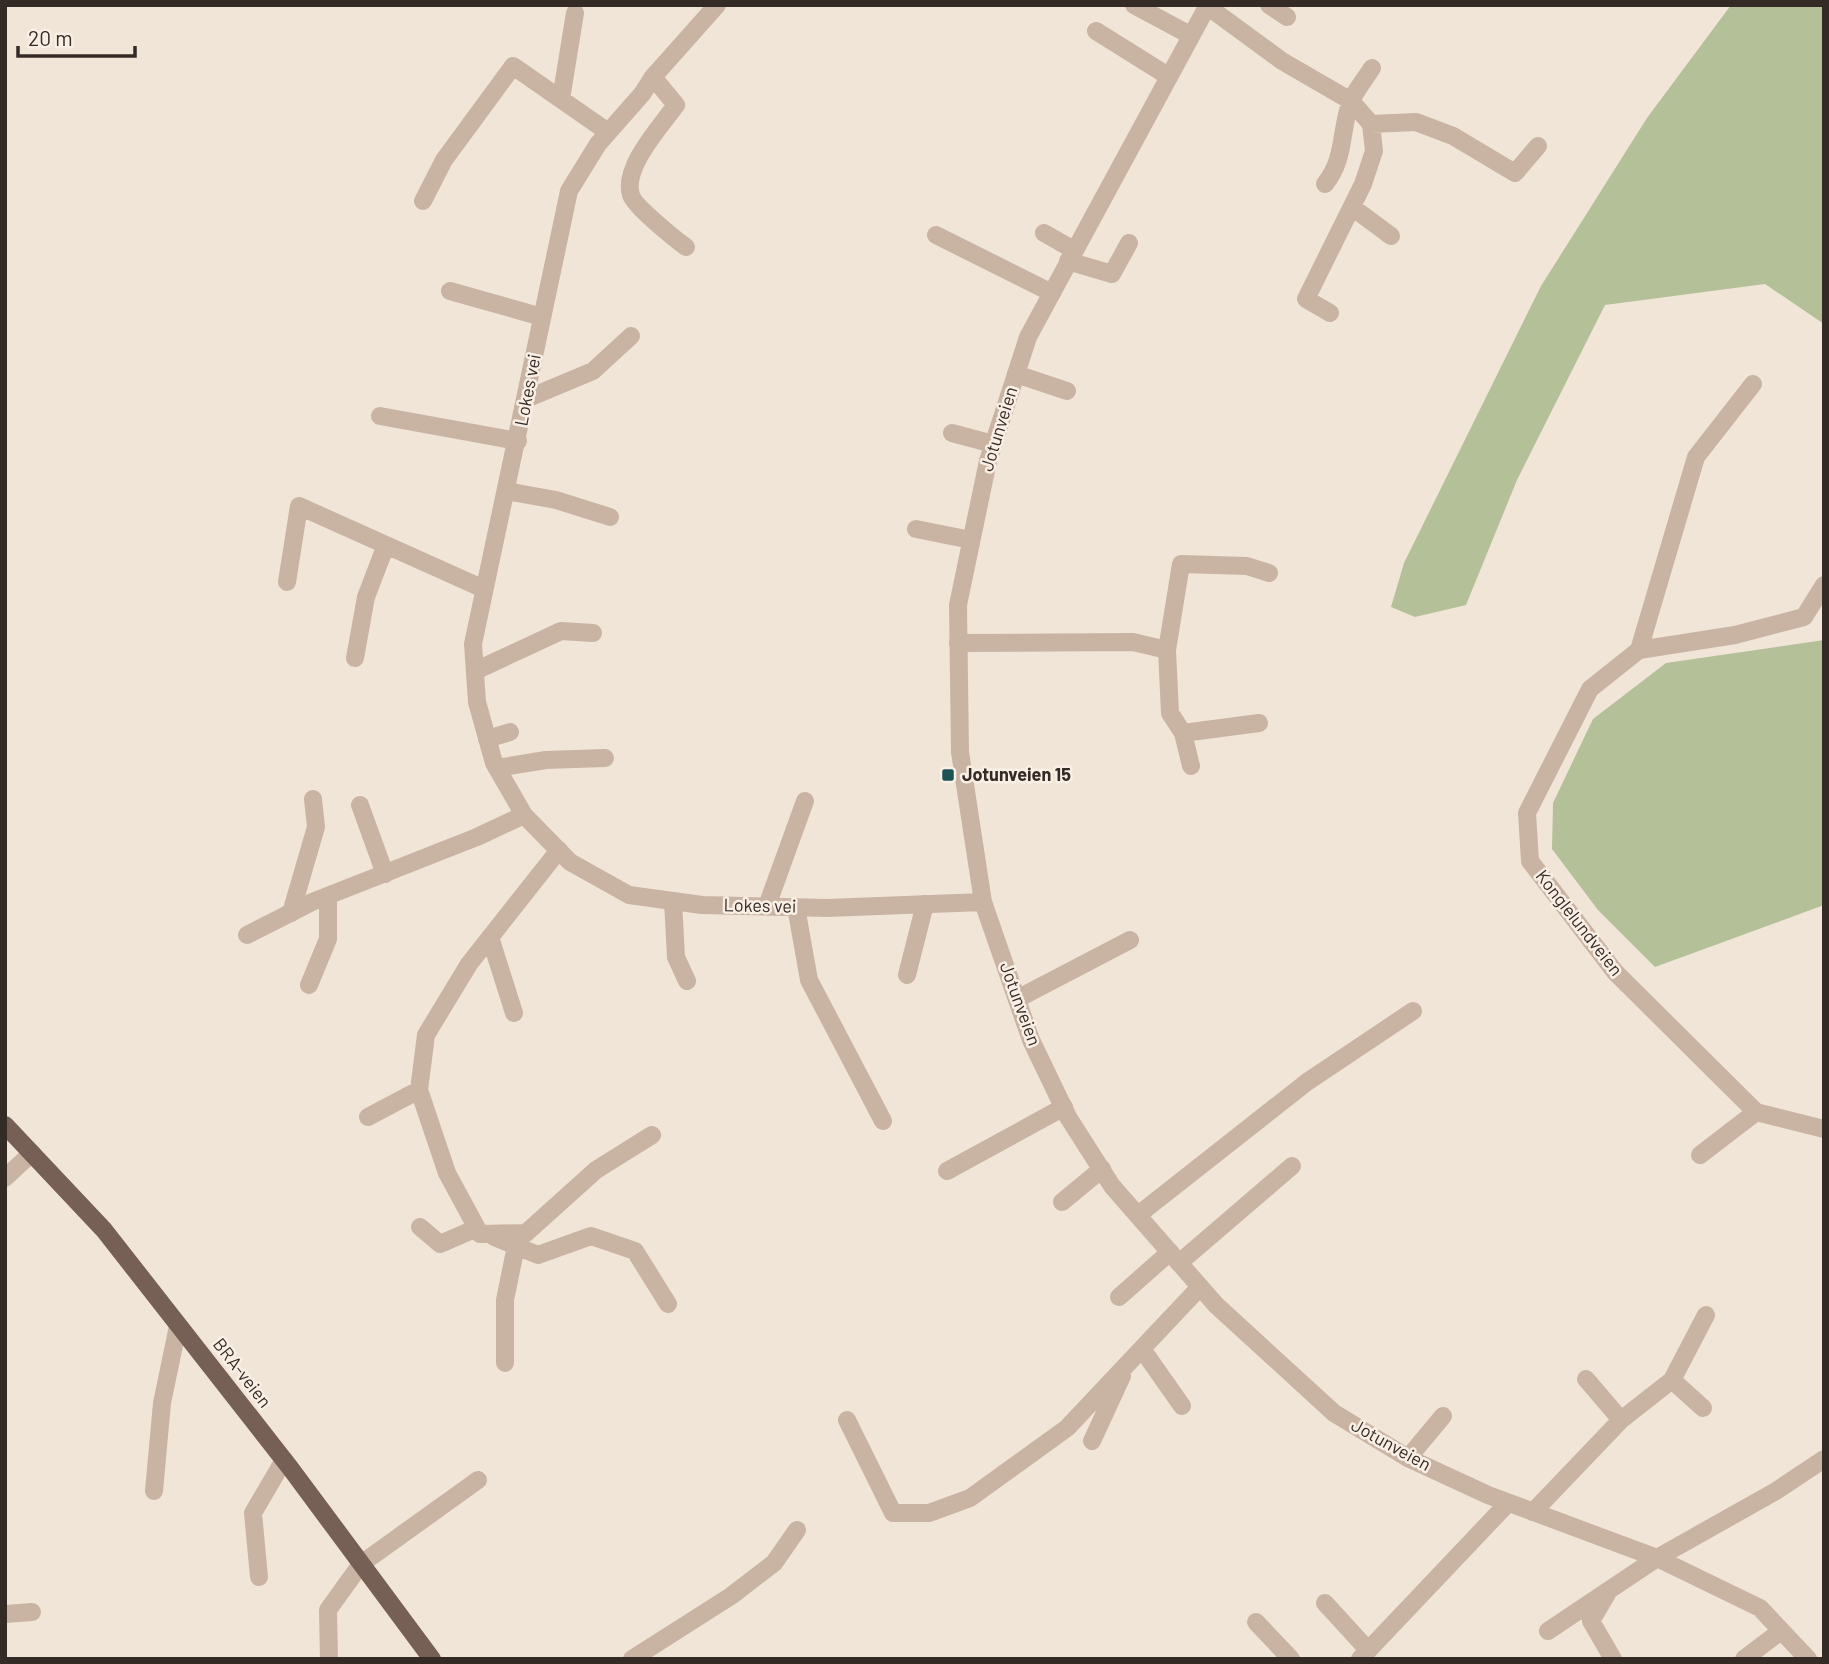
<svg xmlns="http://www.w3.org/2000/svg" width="1829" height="1664" font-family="Barlow,sans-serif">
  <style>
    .green { fill: #b3c098 }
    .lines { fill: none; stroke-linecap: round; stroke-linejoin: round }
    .service { stroke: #c9b4a4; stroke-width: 18 }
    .minor { stroke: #c9b4a4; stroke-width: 18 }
    .primary { stroke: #766056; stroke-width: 18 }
    .poi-dot { fill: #1b5355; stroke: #f9efe4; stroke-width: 2.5 }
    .labels { text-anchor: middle; stroke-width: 5; stroke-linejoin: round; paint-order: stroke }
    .street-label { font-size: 18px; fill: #342a26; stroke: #f9efe4 }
    .poi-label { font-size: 18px; font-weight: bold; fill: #342a26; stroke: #f9efe4; text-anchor: start }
  </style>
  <rect width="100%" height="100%" fill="#f1e5d8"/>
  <path class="green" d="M 1731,5 L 1824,5 L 1824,324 L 1765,284 L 1605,305 L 1517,480 L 1466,605 L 1415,617 L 1391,607 L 1404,563 L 1541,286 L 1647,118 Z
    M 1824,640 L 1824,905 L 1655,967 L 1598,910 L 1552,849 L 1553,803 L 1593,719 L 1666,663 Z"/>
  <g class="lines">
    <path class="service" d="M 1134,5 L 1190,35
      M 1269,5 L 1287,17
      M 1207,6 L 1282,61 L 1351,101 L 1371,124 L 1374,151 L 1363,184 L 1306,299 L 1330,313
      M 1096,31 L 1168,76
      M 653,77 L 676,105 C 661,126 622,168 631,195 C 634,206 675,239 686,247
      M 561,99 L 575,13
      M 1371,124 L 1416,122 L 1453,136 L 1515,173 L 1538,146
      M 1325,184 C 1346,158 1340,129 1351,101 C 1356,90 1365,79 1372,68
      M 423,201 L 444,160 L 513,66 L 608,132
      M 1352,207 L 1391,236
      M 1044,233 L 1074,250
      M 936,235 L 1052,293
      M 1068,261 L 1112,274 L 1129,243
      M 450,291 L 542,317
      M 1016,374 L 1067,391
      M 526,399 L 593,371 L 631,336
      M 380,416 L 518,441
      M 952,433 L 993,444
      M 506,491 L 556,500 L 610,517
      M 916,529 L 971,540
      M 287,582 L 299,506 L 484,589
      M 958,643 L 1133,642 L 1167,650 L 1170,713 L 1183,733 L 1259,723
      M 1167,650 L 1181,564 L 1247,566 L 1269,573
      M 355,658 L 366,597 L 386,545
      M 475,671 L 561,631 L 593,633
      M 1183,733 L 1191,766
      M 487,739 L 510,732
      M 497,768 L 546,760 L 605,758
      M 360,805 L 385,874
      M 559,850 L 469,964 L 426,1035 L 419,1090 L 447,1173 L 480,1234 L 526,1233 L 596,1170 L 652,1135
      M 673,901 L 676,957 L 687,981
      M 767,906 L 805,801
      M 796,907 L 809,980 L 883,1121
      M 291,913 L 316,827 L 313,799
      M 490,937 L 514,1013
      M 907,975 L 925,904
      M 309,985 L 328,939 L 328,896
      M 1017,999 L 1130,940
      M 368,1117 L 419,1090
      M 1700,1155 L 1756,1112
      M 947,1171 L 1064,1107
      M 1062,1202 L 1102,1169
      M 1138,1215 L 1307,1082 L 1413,1011
      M 420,1227 L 440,1244 L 477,1228
      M 494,1237 L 538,1255 L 591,1236 L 635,1251 L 668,1304
      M 1179,1263 L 1292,1166
      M 1119,1297 L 1170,1252
      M 1142,1349 L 1182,1406
      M 505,1363 L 505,1300 L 516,1246
      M 1586,1379 L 1621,1420
      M 1672,1380 L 1703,1408
      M 847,1420 L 893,1513 L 929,1513 L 970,1498 L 1067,1428 L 1200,1287
      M 1092,1441 L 1122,1376
      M 1408,1458 L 1443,1416
      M 154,1491 L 162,1403 L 178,1326
      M 1533,1512 L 1621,1420 L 1672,1380 L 1706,1315
      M 259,1577 L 253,1513 L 284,1460
      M 1607,1594 L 1591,1621 L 1613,1659
      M 1325,1603 L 1368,1650
      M 5,1614 L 32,1612
      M 1256,1622 L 1291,1659
      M 1548,1631 L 1657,1558 L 1776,1491 L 1824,1459
      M 329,1659 L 328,1610 L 361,1564 L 478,1480
      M 632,1659 L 731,1596 L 774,1563 L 797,1530
      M 1360,1659 L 1508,1503
      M 1744,1659 L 1781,1631"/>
    <path class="minor" d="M 717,5 L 653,77 L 642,94 L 598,144 L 569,191 L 473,644 L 477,702 L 494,763 L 524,815 L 570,862 L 629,895 L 702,905 L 827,908 L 983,902
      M 1208,5 L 1028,337 L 988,461 L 958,605 L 960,752 L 983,902 L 1031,1040 L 1068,1117 L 1112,1186 L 1216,1305 L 1334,1413 L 1408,1458 L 1488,1495 L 1657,1558 L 1760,1608 L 1808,1659
      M 1753,384 L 1696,457 L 1639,650 L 1590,689 L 1527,813 L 1530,861 L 1615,972 L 1756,1112 L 1824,1129
      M 1639,650 L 1735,635 L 1804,617 L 1824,585
      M 247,935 L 312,902 L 477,837 L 524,815
      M 5,1178 L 32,1153"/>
    <path class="primary" d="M 5,1125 L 104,1230 L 291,1469 L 432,1659"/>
  </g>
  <rect class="poi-dot" x="941" y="768" width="14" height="14" rx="3.5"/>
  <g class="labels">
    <g class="street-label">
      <text transform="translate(528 390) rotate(-79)" y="6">Lokes vei</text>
      <text transform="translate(999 429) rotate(-73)" y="6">Jotunveien</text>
      <text transform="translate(760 906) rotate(1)" y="6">Lokes vei</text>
      <text transform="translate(1579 923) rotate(52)" y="6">Konglelundveien</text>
      <text transform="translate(1020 1004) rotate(70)" y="6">Jotunveien</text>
      <text transform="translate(242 1373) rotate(52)" y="6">BRA-veien</text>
      <text transform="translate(1391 1445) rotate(29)" y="6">Jotunveien</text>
    </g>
    <g class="poi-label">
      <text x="962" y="781">Jotunveien 15</text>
    </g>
  </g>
  <rect width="1829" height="1664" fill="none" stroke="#342a26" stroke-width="14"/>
  <path d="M18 46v10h117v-10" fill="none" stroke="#342a26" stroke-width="3.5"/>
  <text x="28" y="46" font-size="21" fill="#342a26" stroke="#f9efe4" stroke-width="5" paint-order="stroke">20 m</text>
</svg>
